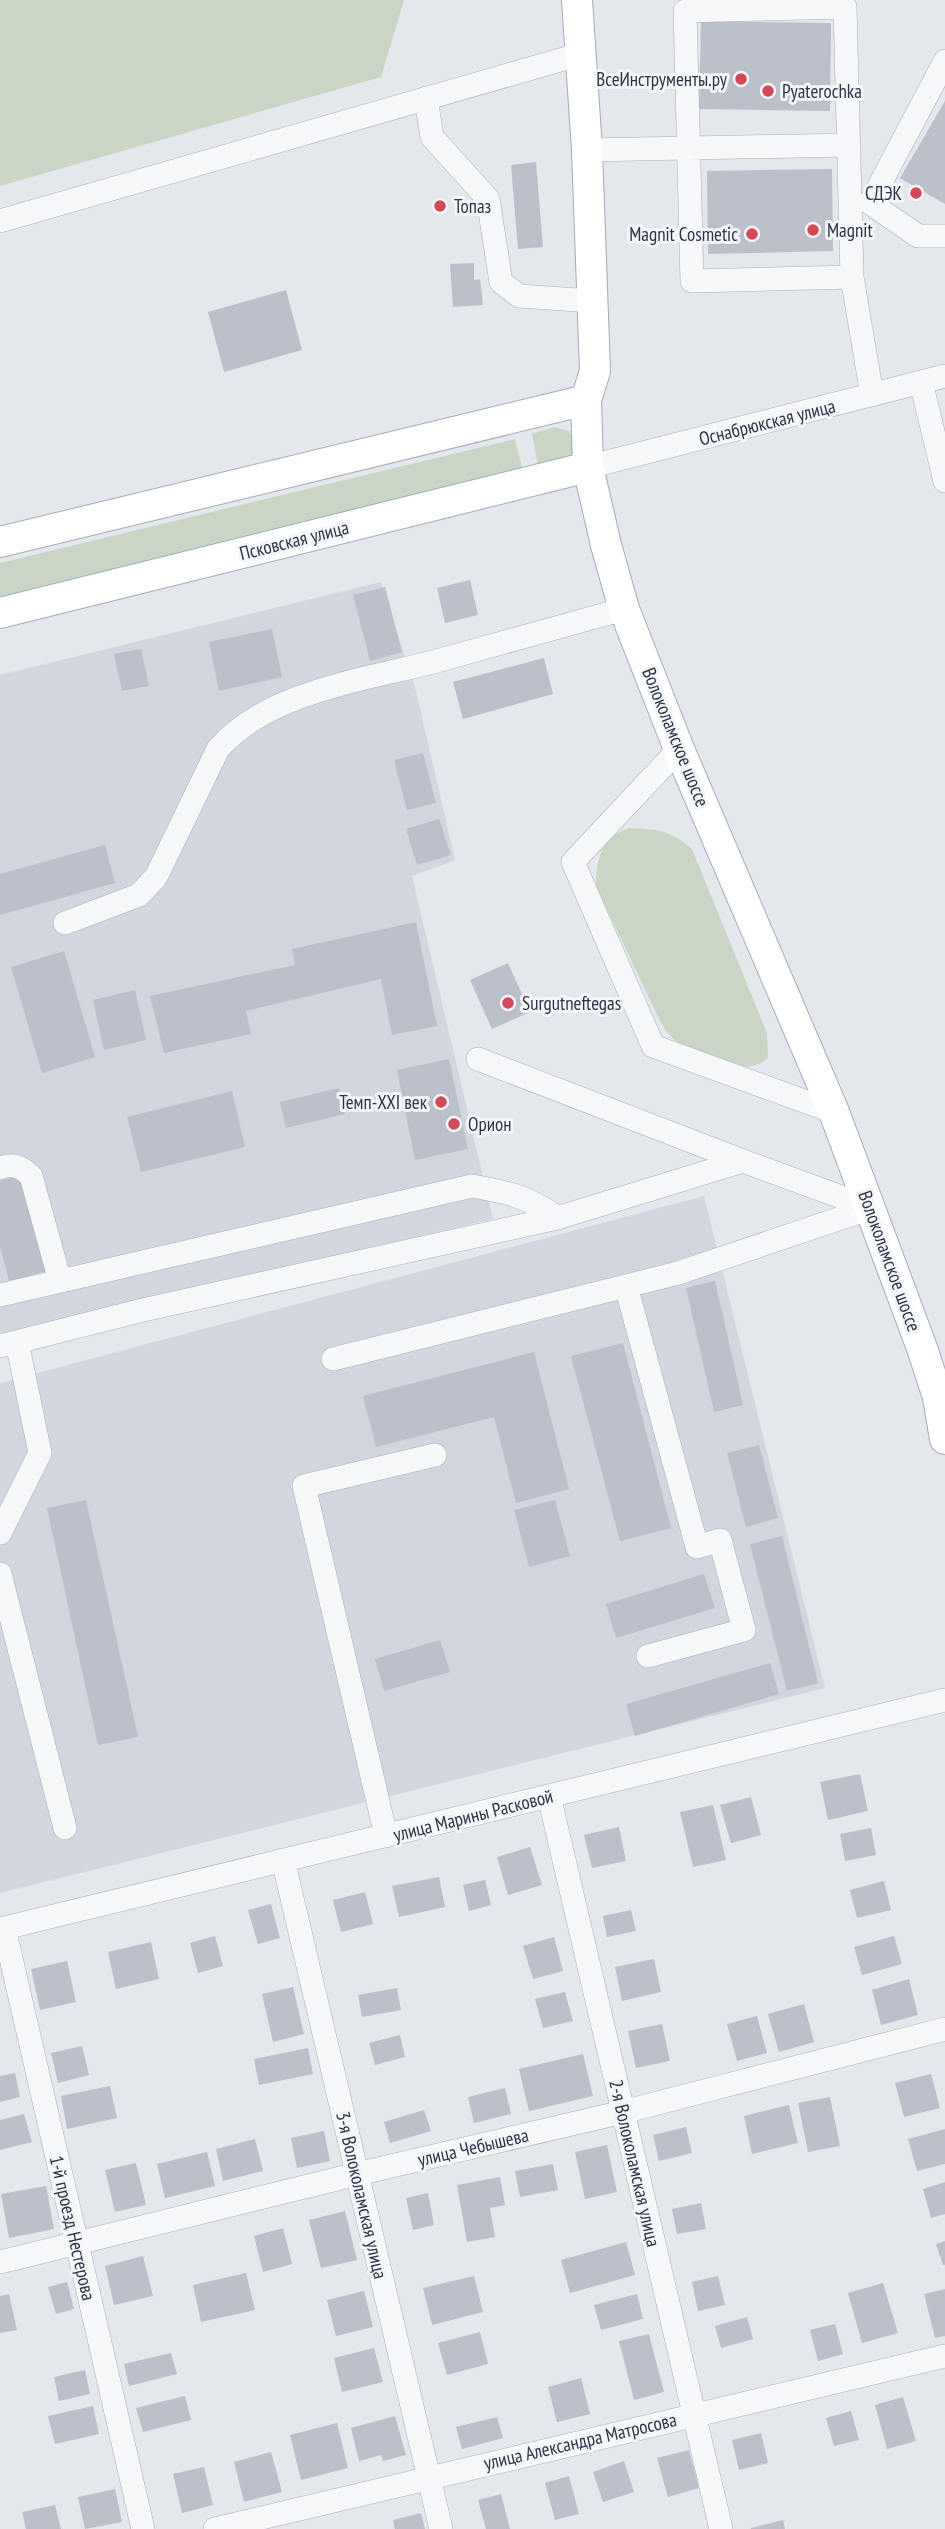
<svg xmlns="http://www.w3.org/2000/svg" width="945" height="2529" font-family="'PT Sans Narrow',sans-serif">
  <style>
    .built { fill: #d2d6de }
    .green { fill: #c9d6c5 }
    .building { fill: #bbc0ca }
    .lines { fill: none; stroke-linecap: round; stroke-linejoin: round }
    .minor-casing { stroke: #a9aeb7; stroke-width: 24 }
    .major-casing { stroke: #a3abb8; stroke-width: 32 }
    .minor { stroke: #f7f8fa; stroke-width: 23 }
    .major { stroke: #fff; stroke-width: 30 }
    .poi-dot { fill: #d1495b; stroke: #f4f6f9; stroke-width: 2.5 }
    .labels { text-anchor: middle; stroke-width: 6; stroke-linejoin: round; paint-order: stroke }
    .poi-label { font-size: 19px; fill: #2b3445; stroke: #f4f6f9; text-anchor: start }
    .street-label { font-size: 19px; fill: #2b3445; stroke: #f4f6f9 }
  </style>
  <rect width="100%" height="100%" fill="#e4e7ec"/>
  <path class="built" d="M 381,582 L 416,691 L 455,860 L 412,876 L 493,1219 L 0,1334 L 0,675 Z
    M 704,1196 L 825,1688 L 0,1893 L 0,1383 Z"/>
  <path class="green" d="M 0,0 L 404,0 L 381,77 L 0,186 Z
    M 555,427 L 569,431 C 586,459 559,461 538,466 L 532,434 Z
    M 515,439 L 523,472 L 0,598 L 0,563 Z
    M 629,828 C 657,829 670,830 692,849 L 767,1033 L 768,1057 C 747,1082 685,1054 668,1033 C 664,1029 662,1023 659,1019 L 596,886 C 597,858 601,838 629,828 Z"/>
  <path class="building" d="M 701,21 L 831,23 L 830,111 L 699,109 Z
    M 945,101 L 945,204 L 900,178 Z
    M 536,162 L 543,247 L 518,249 L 511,165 Z
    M 832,169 L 833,251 L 708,254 L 707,171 Z
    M 474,263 L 474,280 L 480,279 L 483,305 L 453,307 L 450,264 Z
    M 286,290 L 302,350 L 224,372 L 208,312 Z
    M 470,580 L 478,615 L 445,623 L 437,588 Z
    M 385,587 L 402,652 L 370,661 L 353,595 Z
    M 272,629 L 282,677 L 219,691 L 209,642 Z
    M 141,649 L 149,686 L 122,691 L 114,654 Z
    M 544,658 L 553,694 L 463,719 L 453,682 Z
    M 423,753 L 436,803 L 407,810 L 394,760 Z
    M 439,819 L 451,855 L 417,865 L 406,829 Z
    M 105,845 L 115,883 L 0,915 L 0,874 Z
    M 416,922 L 437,1026 L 392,1035 L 381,979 L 246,1011 L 251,1034 L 164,1053 L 150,996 L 295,965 L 292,949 Z
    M 64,951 L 95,1057 L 42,1073 L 11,967 Z
    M 508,963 L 530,1012 L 492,1029 L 470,980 Z
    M 135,990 L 146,1040 L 104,1050 L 93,1000 Z
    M 449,1059 L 468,1149 L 415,1160 L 397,1070 Z
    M 339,1088 L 345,1114 L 286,1128 L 280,1102 Z
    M 232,1091 L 245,1147 L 141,1172 L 127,1117 Z
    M 21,1175 L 47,1271 L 9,1281 L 0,1246 L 0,1181 Z
    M 715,1281 L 743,1405 L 714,1412 L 686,1288 Z
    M 623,1343 L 671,1528 L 620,1541 L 571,1356 Z
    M 534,1352 L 569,1489 L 516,1503 L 494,1417 L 376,1447 L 363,1396 Z
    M 759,1445 L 778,1518 L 746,1527 L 727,1453 Z
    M 86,1500 L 138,1737 L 98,1745 L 47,1508 Z
    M 555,1500 L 570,1556 L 529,1567 L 514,1510 Z
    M 782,1536 L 818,1683 L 787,1691 L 750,1544 Z
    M 704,1574 L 715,1608 L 616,1638 L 606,1604 Z
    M 440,1640 L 450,1672 L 384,1691 L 375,1659 Z
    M 770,1663 L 779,1694 L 635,1736 L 626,1704 Z
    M 860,1774 L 868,1811 L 828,1820 L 820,1782 Z
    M 751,1797 L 761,1835 L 731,1843 L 720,1805 Z
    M 713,1805 L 726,1860 L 693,1867 L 680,1812 Z
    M 619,1827 L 626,1861 L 592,1868 L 584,1835 Z
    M 871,1828 L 876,1855 L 845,1861 L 840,1834 Z
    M 530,1847 L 542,1885 L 508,1895 L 497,1857 Z
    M 439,1877 L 445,1907 L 399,1917 L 392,1886 Z
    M 485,1880 L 491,1905 L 469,1911 L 463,1885 Z
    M 884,1881 L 891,1910 L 857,1918 L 850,1890 Z
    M 365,1892 L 373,1924 L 341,1932 L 333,1900 Z
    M 271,1904 L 280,1938 L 258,1944 L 248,1910 Z
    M 631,1910 L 636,1931 L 607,1937 L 603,1916 Z
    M 215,1936 L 223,1966 L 198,1973 L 190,1943 Z
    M 894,1936 L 902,1964 L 862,1975 L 854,1947 Z
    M 554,1937 L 563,1971 L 533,1979 L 523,1946 Z
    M 151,1942 L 159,1979 L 116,1989 L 108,1952 Z
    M 654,1959 L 661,1992 L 622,2001 L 615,1967 Z
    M 67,1961 L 76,2002 L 40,2010 L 31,1969 Z
    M 909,1979 L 918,2015 L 881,2025 L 872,1990 Z
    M 293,1987 L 304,2034 L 273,2042 L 262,1994 Z
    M 397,1988 L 401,2010 L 362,2017 L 358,1995 Z
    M 565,1992 L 573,2021 L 543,2028 L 535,1999 Z
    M 804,2004 L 814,2042 L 779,2052 L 768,2014 Z
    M 757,2016 L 767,2053 L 737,2061 L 727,2024 Z
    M 662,2024 L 670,2061 L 636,2068 L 628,2031 Z
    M 400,2035 L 405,2057 L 375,2065 L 369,2043 Z
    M 82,2046 L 89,2075 L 58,2083 L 51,2053 Z
    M 308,2048 L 313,2074 L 259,2085 L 254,2059 Z
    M 583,2054 L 593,2096 L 529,2111 L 519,2069 Z
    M 15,2073 L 20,2097 L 0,2102 L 0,2076 Z
    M 931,2074 L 940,2108 L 904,2117 L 895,2083 Z
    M 110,2086 L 117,2118 L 67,2129 L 61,2096 Z
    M 505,2088 L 511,2114 L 474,2123 L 468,2097 Z
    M 830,2097 L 840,2146 L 808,2152 L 798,2103 Z
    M 789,2105 L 798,2143 L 752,2154 L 744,2116 Z
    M 424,2110 L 431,2131 L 390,2143 L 384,2122 Z
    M 24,2114 L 32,2142 L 0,2150 L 0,2120 Z
    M 686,2127 L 692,2153 L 659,2161 L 653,2135 Z
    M 945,2129 L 945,2164 L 917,2171 L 908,2139 Z
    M 324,2131 L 330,2161 L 297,2168 L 291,2138 Z
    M 255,2139 L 263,2171 L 223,2181 L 216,2149 Z
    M 607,2145 L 617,2192 L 585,2199 L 575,2152 Z
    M 207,2152 L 215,2186 L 165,2198 L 157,2164 Z
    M 136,2163 L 146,2205 L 115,2212 L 105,2170 Z
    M 553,2164 L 558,2190 L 520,2197 L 515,2171 Z
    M 500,2177 L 505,2205 L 490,2208 L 495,2237 L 467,2242 L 457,2185 Z
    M 945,2182 L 945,2214 L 931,2218 L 923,2189 Z
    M 46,2186 L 54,2229 L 9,2238 L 1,2194 Z
    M 428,2193 L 434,2225 L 413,2230 L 406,2198 Z
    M 701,2203 L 706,2229 L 677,2234 L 672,2209 Z
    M 345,2211 L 357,2260 L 321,2268 L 309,2220 Z
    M 283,2228 L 292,2264 L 263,2272 L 254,2236 Z
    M 945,2241 L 945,2265 L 943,2265 L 936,2244 Z
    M 626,2242 L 635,2275 L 570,2293 L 561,2260 Z
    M 143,2256 L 153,2296 L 114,2305 L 105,2266 Z
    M 246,2273 L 255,2310 L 201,2322 L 193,2285 Z
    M 474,2276 L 483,2312 L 432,2325 L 423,2288 Z
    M 718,2276 L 725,2305 L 698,2311 L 692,2282 Z
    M 67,2282 L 74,2309 L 56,2314 L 48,2287 Z
    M 883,2283 L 898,2333 L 862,2343 L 848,2293 Z
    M 945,2289 L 945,2336 L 935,2338 L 924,2294 Z
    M 364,2291 L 373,2327 L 336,2336 L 327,2300 Z
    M 9,2294 L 17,2330 L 0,2333 L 0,2296 Z
    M 637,2294 L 643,2319 L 601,2330 L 594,2305 Z
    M 747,2317 L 753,2339 L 721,2348 L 715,2326 Z
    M 835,2324 L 843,2354 L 818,2361 L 810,2330 Z
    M 480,2332 L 488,2364 L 447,2375 L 438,2343 Z
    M 649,2334 L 664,2392 L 634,2400 L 619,2341 Z
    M 374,2348 L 383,2382 L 342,2392 L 334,2358 Z
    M 171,2353 L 177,2374 L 129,2386 L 124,2364 Z
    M 85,2370 L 90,2394 L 59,2401 L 54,2377 Z
    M 581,2378 L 590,2414 L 557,2422 L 548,2387 Z
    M 185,2396 L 191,2420 L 143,2432 L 136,2408 Z
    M 903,2397 L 916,2441 L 887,2449 L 875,2405 Z
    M 93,2406 L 99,2434 L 55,2444 L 48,2416 Z
    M 851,2411 L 859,2440 L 834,2446 L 826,2418 Z
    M 395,2416 L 406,2455 L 383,2461 L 381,2455 L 359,2461 L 351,2428 Z
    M 497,2417 L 503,2438 L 462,2449 L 456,2427 Z
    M 337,2423 L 348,2468 L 301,2480 L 290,2435 Z
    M 761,2433 L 768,2463 L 739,2470 L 732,2440 Z
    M 689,2450 L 699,2488 L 668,2497 L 657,2458 Z
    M 271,2452 L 282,2492 L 244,2502 L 234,2462 Z
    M 624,2461 L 634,2492 L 603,2502 L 593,2472 Z
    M 204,2467 L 213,2505 L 182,2513 L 173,2474 Z
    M 569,2476 L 579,2514 L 555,2520 L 545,2483 Z
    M 115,2489 L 122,2522 L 85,2529 L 78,2497 Z
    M 501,2494 L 510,2529 L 486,2529 L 478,2500 Z
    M 55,2505 L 61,2529 L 26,2529 L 22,2512 Z
    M 421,2513 L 425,2529 L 395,2529 L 393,2520 Z
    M 783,2520 L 785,2529 L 751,2529 L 751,2528 Z"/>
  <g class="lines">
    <g class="minor-casing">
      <path id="minor" d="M 845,7 L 852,277 L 692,281 L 685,11 Z
        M 945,61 L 870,203 L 918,236 L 945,236
        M 426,98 L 432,137 L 488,199 L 501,282 L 519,296 L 593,301
        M 587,150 L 849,145
        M 0,221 L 581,54
        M 852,277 L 872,395
        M 921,382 L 945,481
        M 588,467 L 945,376
        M 679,749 L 573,862 L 653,1046 L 834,1112
        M 65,923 L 139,895 L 156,877 L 218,749 C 268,692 363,680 433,662 C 497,644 560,627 624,609
        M 478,1059 L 743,1161
        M 0,1168 C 14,1163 21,1167 31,1176 L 60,1281
        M 626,1286 L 697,1547 L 720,1540 L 744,1630 L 648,1656
        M 0,1295 L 472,1186 C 506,1192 528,1196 557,1218
        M 0,1346 L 143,1310 L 557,1218 L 743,1161 L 871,1208 L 678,1273 L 333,1359
        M 0,1533 L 40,1453 L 17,1342
        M 0,1574 L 65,1828
        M 549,1796 L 721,2529
        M 386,1836 L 304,1486 L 435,1455
        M 283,1860 L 441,2529
        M 4,1928 L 143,2529
        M 0,1929 L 945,1700
        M 0,2262 L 357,2174 L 623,2112 L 945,2029
        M 215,2529 L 945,2356"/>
    </g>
    <g class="major-casing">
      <path id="major" d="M 577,0 L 587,150 L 595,371 L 586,400 L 588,467 L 606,545 L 624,609 L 679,749 L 834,1112 L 922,1348 L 938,1397 L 945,1439
        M 0,542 L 586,400
        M 0,613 L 588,467"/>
    </g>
    <use href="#minor" class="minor"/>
    <use href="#major" class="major"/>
  </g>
  <g class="poi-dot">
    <circle cx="741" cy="79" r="7"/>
    <circle cx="768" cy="91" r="7"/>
    <circle cx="916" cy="193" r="7"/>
    <circle cx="440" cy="206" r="7"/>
    <circle cx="813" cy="230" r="7"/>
    <circle cx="752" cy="234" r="7"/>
    <circle cx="508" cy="1003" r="7"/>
    <circle cx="441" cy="1102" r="7"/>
    <circle cx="454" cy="1124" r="7"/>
  </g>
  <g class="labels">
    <g class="poi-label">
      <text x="727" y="86" text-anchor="end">ВсеИнструменты.ру</text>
      <text x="782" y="98">Pyaterochka</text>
      <text x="902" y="200" text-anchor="end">СДЭК</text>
      <text x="454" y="213">Топаз</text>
      <text x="827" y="237">Magnit</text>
      <text x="738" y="241" text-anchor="end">Magnit Cosmetic</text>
      <text x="522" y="1010">Surgutneftegas</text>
      <text x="427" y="1109" text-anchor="end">Темп-XXI век</text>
      <text x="468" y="1131">Орион</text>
    </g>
    <g class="street-label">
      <text transform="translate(767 422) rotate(-14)" y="7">Оснабрюкская улица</text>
      <text transform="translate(294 540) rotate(-14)" y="7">Псковская улица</text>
      <text transform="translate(676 737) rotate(68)" y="7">Волоколамское шоссе</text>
      <text transform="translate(890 1261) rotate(70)" y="7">Волоколамское шоссе</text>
      <text transform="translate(473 1815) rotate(-14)" y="7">улица Марины Расковой</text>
      <text transform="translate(473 2147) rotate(-13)" y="7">улица Чебышева</text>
      <text transform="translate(635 2163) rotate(77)" y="7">2-я Волоколамская улица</text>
      <text transform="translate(362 2195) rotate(77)" y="7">3-я Волоколамская улица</text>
      <text transform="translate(73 2228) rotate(77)" y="7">1-й проезд Нестерова</text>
      <text transform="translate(580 2441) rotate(-13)" y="7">улица Александра Матросова</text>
    </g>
  </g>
</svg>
